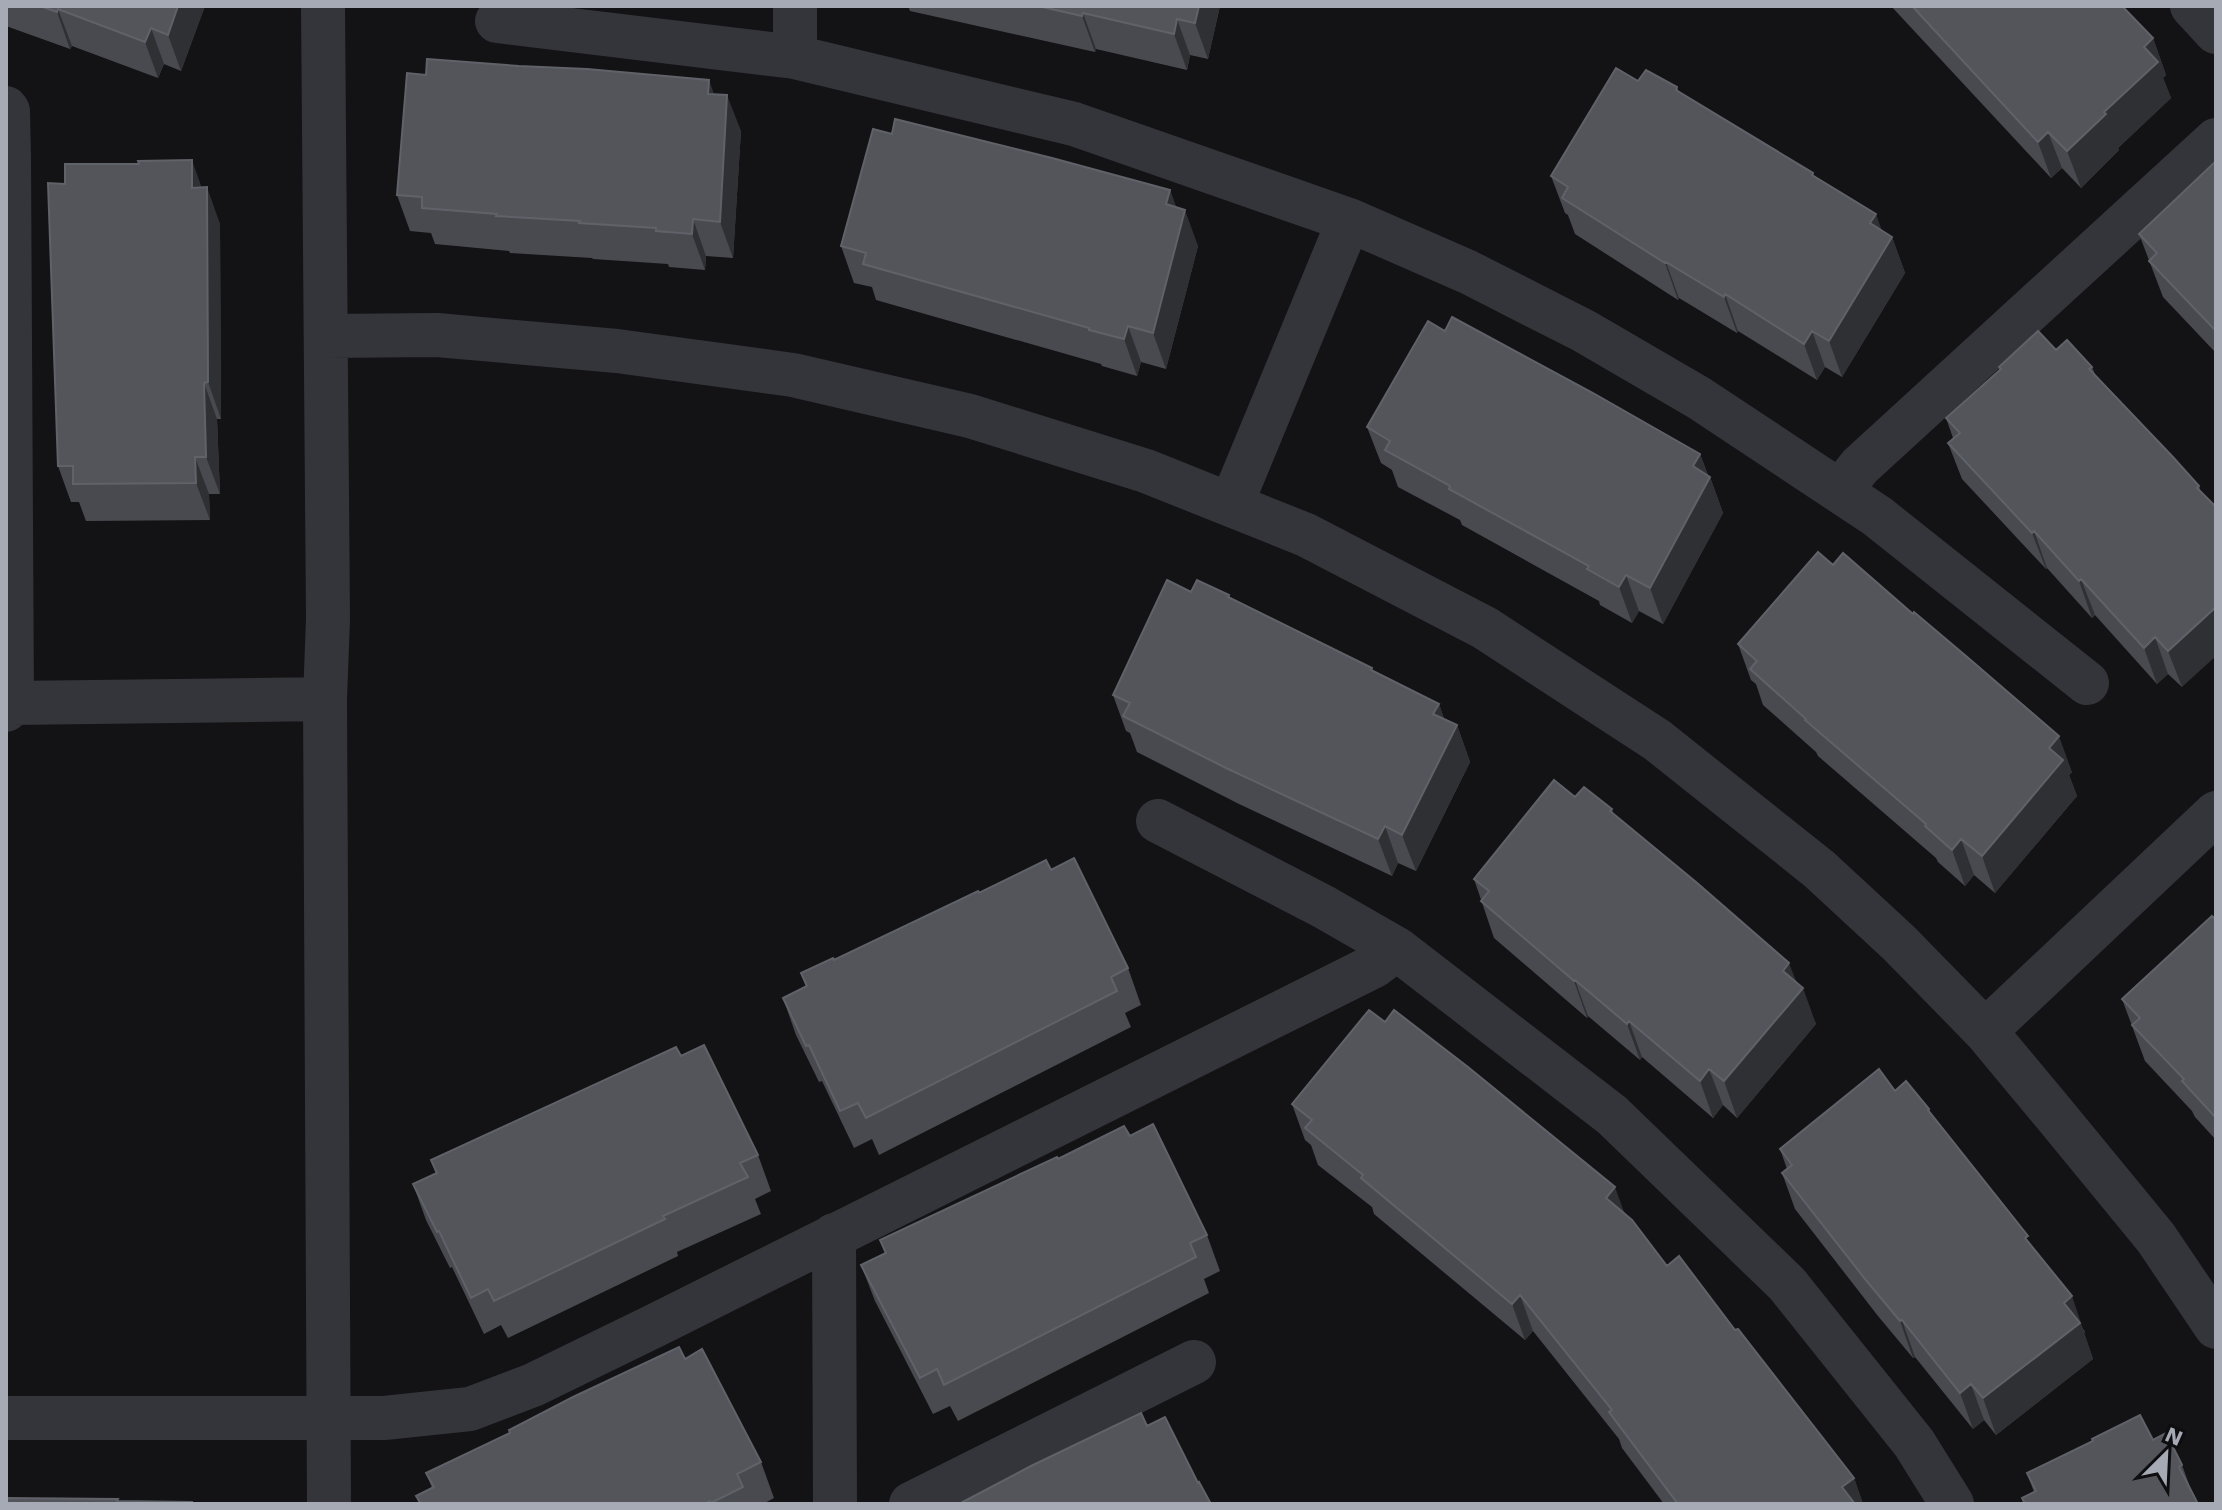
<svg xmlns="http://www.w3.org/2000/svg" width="2222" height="1510" font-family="'Work Sans',sans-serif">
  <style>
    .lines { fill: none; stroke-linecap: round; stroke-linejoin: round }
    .minor { stroke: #34353a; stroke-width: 44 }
    .wall { fill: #494a50 }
    .shaded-wall { fill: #2f3034 }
    .building { fill: #53555b; stroke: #606269; stroke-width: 2 }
  </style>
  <rect width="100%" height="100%" fill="#131315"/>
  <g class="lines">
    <path class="minor" d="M 323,6 L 328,619 L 325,699 L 329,1504
      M 795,6 L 795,57
      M 2192,6 L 2216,32
      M 497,21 L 795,57 L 1074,124 L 1349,220 L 1468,272 L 1584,331 L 1699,398 L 1877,516 L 2087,683
      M 6,108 L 8,111 L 9,160 L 12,703 L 6,710
      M 327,336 L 437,335 L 617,351 L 793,375 L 970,416 L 1146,471 L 1306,535 L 1485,628 L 1657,740 L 1819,869 L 1899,943 L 1985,1031 L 2055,1115 L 2156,1238 L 2216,1327
      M 1840,491 L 1860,466 L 2216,140
      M 1231,505 L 1349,220
      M 12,703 L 325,699
      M 1158,821 L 1324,907 L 1397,949 L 1612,1115 L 1787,1284 L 1914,1443 L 1952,1504
      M 1985,1031 L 2216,813
      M 834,1235 L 835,1504
      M 6,1418 L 384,1418 L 470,1409 L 533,1385 L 656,1325 L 1374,966 L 1397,949
      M 911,1504 L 1194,1362"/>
  </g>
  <path class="wall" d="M 6,6 L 205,6 L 181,71 L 164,64 L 158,78 L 72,46 L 70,49 L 6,26 Z
    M 908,6 L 1220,6 L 1208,59 L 1190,55 L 1187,70 L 1096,49 L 1095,52 L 910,11 Z
    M 1891,6 L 2122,6 L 2153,38 L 2166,75 L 2163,78 L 2171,98 L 2118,148 L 2119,150 L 2081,188 L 2062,168 L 2051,178 Z
    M 1638,81 L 1677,87 L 1679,92 L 1813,173 L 1815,177 L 1882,230 L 1892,237 L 1905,273 L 1842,377 L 1825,367 L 1817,380 L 1738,331 L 1737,333 L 1679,298 L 1678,300 L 1575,234 L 1568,215 L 1565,213 L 1551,176 Z
    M 714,94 L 741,131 L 733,258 L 706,256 L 705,270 L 669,267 L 668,264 L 593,259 L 592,258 L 510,253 L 509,251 L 435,244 L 431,233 L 410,231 L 397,195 Z
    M 892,134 L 1170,190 L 1176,207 L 1198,246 L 1166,369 L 1141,362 L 1137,376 L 1102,366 L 1101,364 L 876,300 L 872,287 L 854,283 L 841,246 Z
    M 2216,161 L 2216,353 L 2163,297 L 2139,234 Z
    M 139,164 L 202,187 L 220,224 L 221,419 L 217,419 L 220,494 L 209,494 L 210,520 L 86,521 L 79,502 L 71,502 L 58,466 L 65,184 Z
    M 1445,331 L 1700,454 L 1708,475 L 1710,477 L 1723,513 L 1663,624 L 1639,611 L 1632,623 L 1600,605 L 1599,601 L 1462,525 L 1460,520 L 1398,487 L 1392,470 L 1381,463 L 1367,427 Z
    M 2056,350 L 2092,367 L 2095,374 L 2199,486 L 2201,492 L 2182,687 L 2168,674 L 2157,684 L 2095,615 L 2092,618 L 2047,568 L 2046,569 L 1962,479 L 1948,443 L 1953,438 L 1946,418 L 2000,370 L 1999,367 Z
    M 1191,592 L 1229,595 L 1230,598 L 1439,704 L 1444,719 L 1457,725 L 1470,762 L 1416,871 L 1398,863 L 1392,876 L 1239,804 L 1137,752 L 1130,733 L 1126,731 L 1113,695 Z
    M 1738,644 L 2072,772 L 2069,775 L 2077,796 L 1995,893 L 1974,875 L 1965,886 L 1938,862 L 1936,858 L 1818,756 L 1816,752 L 1763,705 L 1756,684 L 1751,680 Z
    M 1575,797 L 1612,809 L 1613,813 L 1796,982 L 1816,1024 L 1737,1118 L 1723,1105 L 1713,1118 L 1642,1057 L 1640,1060 L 1588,1016 L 1587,1018 L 1494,938 L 1474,879 Z
    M 1051,870 L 1128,968 L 1141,1005 L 1125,1013 L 1131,1027 L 879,1155 L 872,1139 L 854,1148 L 822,1081 L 819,1082 L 796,1035 L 783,998 L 806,987 L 801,973 Z
    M 2216,920 L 2216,1140 L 2195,1117 L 2192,1111 L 2145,1061 L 2122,999 Z
    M 681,1056 L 758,1155 L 771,1191 L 755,1199 L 761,1214 L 677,1252 L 678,1256 L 508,1338 L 501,1325 L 484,1334 L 452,1267 L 450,1268 L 426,1220 L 413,1184 L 436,1174 L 431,1160 Z
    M 1895,1091 L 1929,1109 L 1931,1115 L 2031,1246 L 2085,1332 L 2084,1333 L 2093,1359 L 1996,1435 L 1984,1420 L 1973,1429 L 1915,1357 L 1913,1358 L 1878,1316 L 1795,1209 L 1782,1173 L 1787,1169 L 1780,1149 Z
    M 1292,1104 L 1625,1214 L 1667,1266 L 1735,1330 L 1854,1478 L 1863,1504 L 1664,1504 L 1622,1448 L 1619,1439 L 1533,1331 L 1525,1340 L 1374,1214 L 1372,1207 L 1318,1165 L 1311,1145 L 1305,1140 Z
    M 1130,1136 L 1207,1235 L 1220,1271 L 1204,1279 L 1209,1293 L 958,1421 L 950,1406 L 933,1414 L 875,1301 L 861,1265 L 885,1253 L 880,1240 Z
    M 685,1359 L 761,1462 L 774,1498 L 763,1504 L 419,1504 L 416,1496 L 432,1488 L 426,1473 Z
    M 2153,1440 L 2182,1465 L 2190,1487 L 2198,1504 L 2025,1504 L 2022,1498 L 2034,1492 L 2027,1473 Z"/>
  <path class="shaded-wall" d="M 178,6 L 205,6 L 181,71 L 168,35 Z
    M 1199,6 L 1220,6 L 1208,59 L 1195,23 Z
    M 58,9 L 72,46 L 70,49 L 57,12 Z
    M 1083,13 L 1096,49 L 1095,52 L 1082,16 Z
    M 1177,19 L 1190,55 L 1187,70 L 1174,34 Z
    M 151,28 L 164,64 L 158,78 L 145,42 Z
    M 2153,38 L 2166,75 L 2163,78 L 2171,98 L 2118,148 L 2119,150 L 2081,188 L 2067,151 L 2104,112 L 2144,47 Z
    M 709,80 L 722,116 L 708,94 Z
    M 727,95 L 741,131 L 733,258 L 720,222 Z
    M 2048,132 L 2062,168 L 2051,178 L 2038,142 Z
    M 192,160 L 205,197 L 192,188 Z
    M 207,187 L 220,224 L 221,419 L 208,382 Z
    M 1170,190 L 1182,223 L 1185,210 L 1198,246 L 1166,369 L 1153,333 L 1166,204 Z
    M 1876,214 L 1887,245 L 1892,237 L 1905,273 L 1842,377 L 1829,341 L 1870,223 Z
    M 693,219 L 706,256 L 705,270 L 692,234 Z
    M 1666,262 L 1679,298 L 1678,300 L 1665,263 Z
    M 1725,294 L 1738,331 L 1737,333 L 1724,297 Z
    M 1128,326 L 1141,362 L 1137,376 L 1124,339 Z
    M 1812,331 L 1825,367 L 1817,380 L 1804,344 Z
    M 204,383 L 217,419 L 220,494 L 206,457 Z
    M 1700,454 L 1709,479 L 1710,477 L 1723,513 L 1663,624 L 1650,588 L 1693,466 Z
    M 195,457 L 209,494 L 210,520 L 196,483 Z
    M 2034,531 L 2047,568 L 2046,569 L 2032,533 Z
    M 1626,575 L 1639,611 L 1632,623 L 1619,587 Z
    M 2081,579 L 2095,615 L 2092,618 L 2079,581 Z
    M 2216,607 L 2216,656 L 2182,687 L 2168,651 Z
    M 2155,637 L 2168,674 L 2157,684 L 2144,648 Z
    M 1439,704 L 1451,738 L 1457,725 L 1470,762 L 1416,871 L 1402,835 L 1433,714 Z
    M 2059,736 L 2072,772 L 2069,775 L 2077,796 L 1995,893 L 1982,856 L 2049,748 Z
    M 1385,826 L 1398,863 L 1392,876 L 1378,839 Z
    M 1961,839 L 1974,875 L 1965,886 L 1952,850 Z
    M 1789,963 L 1800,991 L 1803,988 L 1816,1024 L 1737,1118 L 1724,1081 L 1783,971 Z
    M 1575,980 L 1588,1016 L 1587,1018 L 1574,981 Z
    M 1629,1021 L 1642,1057 L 1640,1060 L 1627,1024 Z
    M 1709,1069 L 1723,1105 L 1713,1118 L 1700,1081 Z
    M 1615,1187 L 1628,1223 L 1606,1198 Z
    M 1520,1295 L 1533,1331 L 1525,1340 L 1512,1304 Z
    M 2072,1296 L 2093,1359 L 1996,1435 L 1983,1398 L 2064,1303 Z
    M 1902,1320 L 1915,1357 L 1913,1358 L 1900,1321 Z
    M 1971,1384 L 1984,1420 L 1973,1429 L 1960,1393 Z
    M 1854,1478 L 1863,1504 L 1849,1504 L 1842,1487 Z"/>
  <path class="building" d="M 40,6 L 178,6 L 168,35 L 151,28 L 145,42 L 58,9 L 57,12 Z
    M 1038,6 L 1199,6 L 1195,23 L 1177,19 L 1174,34 L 1083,13 L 1082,16 Z
    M 1912,6 L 2122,6 L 2153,38 L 2144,47 L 2158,62 L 2104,112 L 2106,114 L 2067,151 L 2048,132 L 2038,142 Z
    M 427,59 L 519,66 L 587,69 L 709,80 L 708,94 L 727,95 L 720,222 L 693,219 L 692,234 L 656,231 L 656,228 L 579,223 L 580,221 L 496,216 L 497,214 L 422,208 L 422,197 L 397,195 L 407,73 L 426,75 Z
    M 1616,68 L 1638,81 L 1646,70 L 1677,87 L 1676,90 L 1813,173 L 1812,175 L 1876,214 L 1870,223 L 1892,237 L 1829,341 L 1812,331 L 1804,344 L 1725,294 L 1724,297 L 1666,262 L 1665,263 L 1562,198 L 1568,187 L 1551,176 Z
    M 895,119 L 1052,158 L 1170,190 L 1166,204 L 1185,210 L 1153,333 L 1128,326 L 1124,339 L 1089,330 L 1089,328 L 863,264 L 866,253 L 841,246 L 873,129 L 892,134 Z
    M 192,160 L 192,188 L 207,187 L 208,382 L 204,383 L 206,457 L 195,457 L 196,483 L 73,484 L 73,466 L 58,466 L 48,183 L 65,184 L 65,164 L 139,164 L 138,161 Z
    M 2216,161 L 2216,331 L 2149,261 L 2157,253 L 2139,234 Z
    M 1452,317 L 1593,393 L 1700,454 L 1693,466 L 1710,477 L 1650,588 L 1626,575 L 1619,587 L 1587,569 L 1589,566 L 1449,489 L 1450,486 L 1385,450 L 1390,441 L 1367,427 L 1428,321 L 1445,331 Z
    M 2038,331 L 2056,350 L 2067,340 L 2092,367 L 2089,369 L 2172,456 L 2199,486 L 2197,488 L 2216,507 L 2216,607 L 2168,651 L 2155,637 L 2144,648 L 2081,579 L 2079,581 L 2034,531 L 2032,533 L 1948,443 L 1960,433 L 1946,418 L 2001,369 L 1999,367 Z
    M 1818,552 L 1833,565 L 1843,553 L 1913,614 L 1914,612 L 1966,656 L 2059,736 L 2049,748 L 2063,760 L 1982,856 L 1961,839 L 1952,850 L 1925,826 L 1926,824 L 1805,720 L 1806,719 L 1750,669 L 1757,661 L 1738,644 Z
    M 1167,580 L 1191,592 L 1197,580 L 1229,595 L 1228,597 L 1372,668 L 1371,670 L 1439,704 L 1433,714 L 1457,725 L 1402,835 L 1385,826 L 1378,839 L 1226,768 L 1123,716 L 1130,703 L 1113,695 Z
    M 1554,780 L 1575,797 L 1584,787 L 1612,809 L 1610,811 L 1696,882 L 1789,963 L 1783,971 L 1803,988 L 1724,1081 L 1709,1069 L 1700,1081 L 1629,1021 L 1627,1024 L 1575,980 L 1574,981 L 1481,901 L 1489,891 L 1474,879 Z
    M 1074,858 L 1128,968 L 1111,977 L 1117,991 L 866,1118 L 858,1103 L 840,1111 L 809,1045 L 806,1046 L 783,998 L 807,986 L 801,973 L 833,958 L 834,960 L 978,891 L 979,893 L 1046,860 L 1051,870 Z
    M 2212,916 L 2216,920 L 2216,1118 L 2182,1081 L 2184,1079 L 2132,1025 L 2140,1018 L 2122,999 Z
    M 1369,1010 L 1385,1022 L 1394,1010 L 1468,1067 L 1615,1187 L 1606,1198 L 1632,1220 L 1667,1266 L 1679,1256 L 1735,1330 L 1738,1329 L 1854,1478 L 1842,1487 L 1855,1504 L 1678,1504 L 1609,1412 L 1612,1410 L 1520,1295 L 1512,1304 L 1361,1178 L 1363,1175 L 1305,1128 L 1312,1120 L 1292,1104 Z
    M 704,1045 L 758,1155 L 740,1163 L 748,1177 L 663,1216 L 665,1219 L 494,1301 L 488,1289 L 471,1298 L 439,1231 L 437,1232 L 413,1184 L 437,1173 L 431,1160 L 676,1047 L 681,1056 Z
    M 1879,1069 L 1895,1091 L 1906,1081 L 1929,1109 L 1928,1110 L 2028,1236 L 2025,1238 L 2072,1296 L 2064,1303 L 2080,1323 L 1983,1398 L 1971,1384 L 1960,1393 L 1902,1320 L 1900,1321 L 1865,1279 L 1782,1173 L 1792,1165 L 1780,1149 Z
    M 1153,1124 L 1207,1235 L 1190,1243 L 1196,1257 L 944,1385 L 937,1369 L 920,1378 L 861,1265 L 886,1253 L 880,1240 L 1057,1157 L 1058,1159 L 1124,1126 L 1130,1136 Z
    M 679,1347 L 685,1359 L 702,1349 L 761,1462 L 737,1474 L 743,1487 L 711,1503 L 710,1501 L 704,1504 L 421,1504 L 416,1496 L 434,1487 L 426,1473 L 510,1433 L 509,1430 L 573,1397 Z
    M 1141,1413 L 1147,1426 L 1165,1417 L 1198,1483 L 1199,1482 L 1211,1504 L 959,1504 L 1031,1466 Z
    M 2140,1415 L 2153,1440 L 2166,1433 L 2182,1465 L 2179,1467 L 2198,1504 L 2025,1504 L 2022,1498 L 2036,1491 L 2027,1473 L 2093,1441 L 2092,1439 Z
    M 6,1498 L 118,1499 L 117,1501 L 192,1502 L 192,1504 L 6,1504 Z"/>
  <rect width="2222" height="1510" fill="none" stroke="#a5aab5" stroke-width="16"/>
  <g transform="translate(2166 1454) rotate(24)" stroke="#0e0e10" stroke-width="6" paint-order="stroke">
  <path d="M0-6L14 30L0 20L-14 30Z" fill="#a5aab5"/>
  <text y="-12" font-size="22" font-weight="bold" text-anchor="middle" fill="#a5aab5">N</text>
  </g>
</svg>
